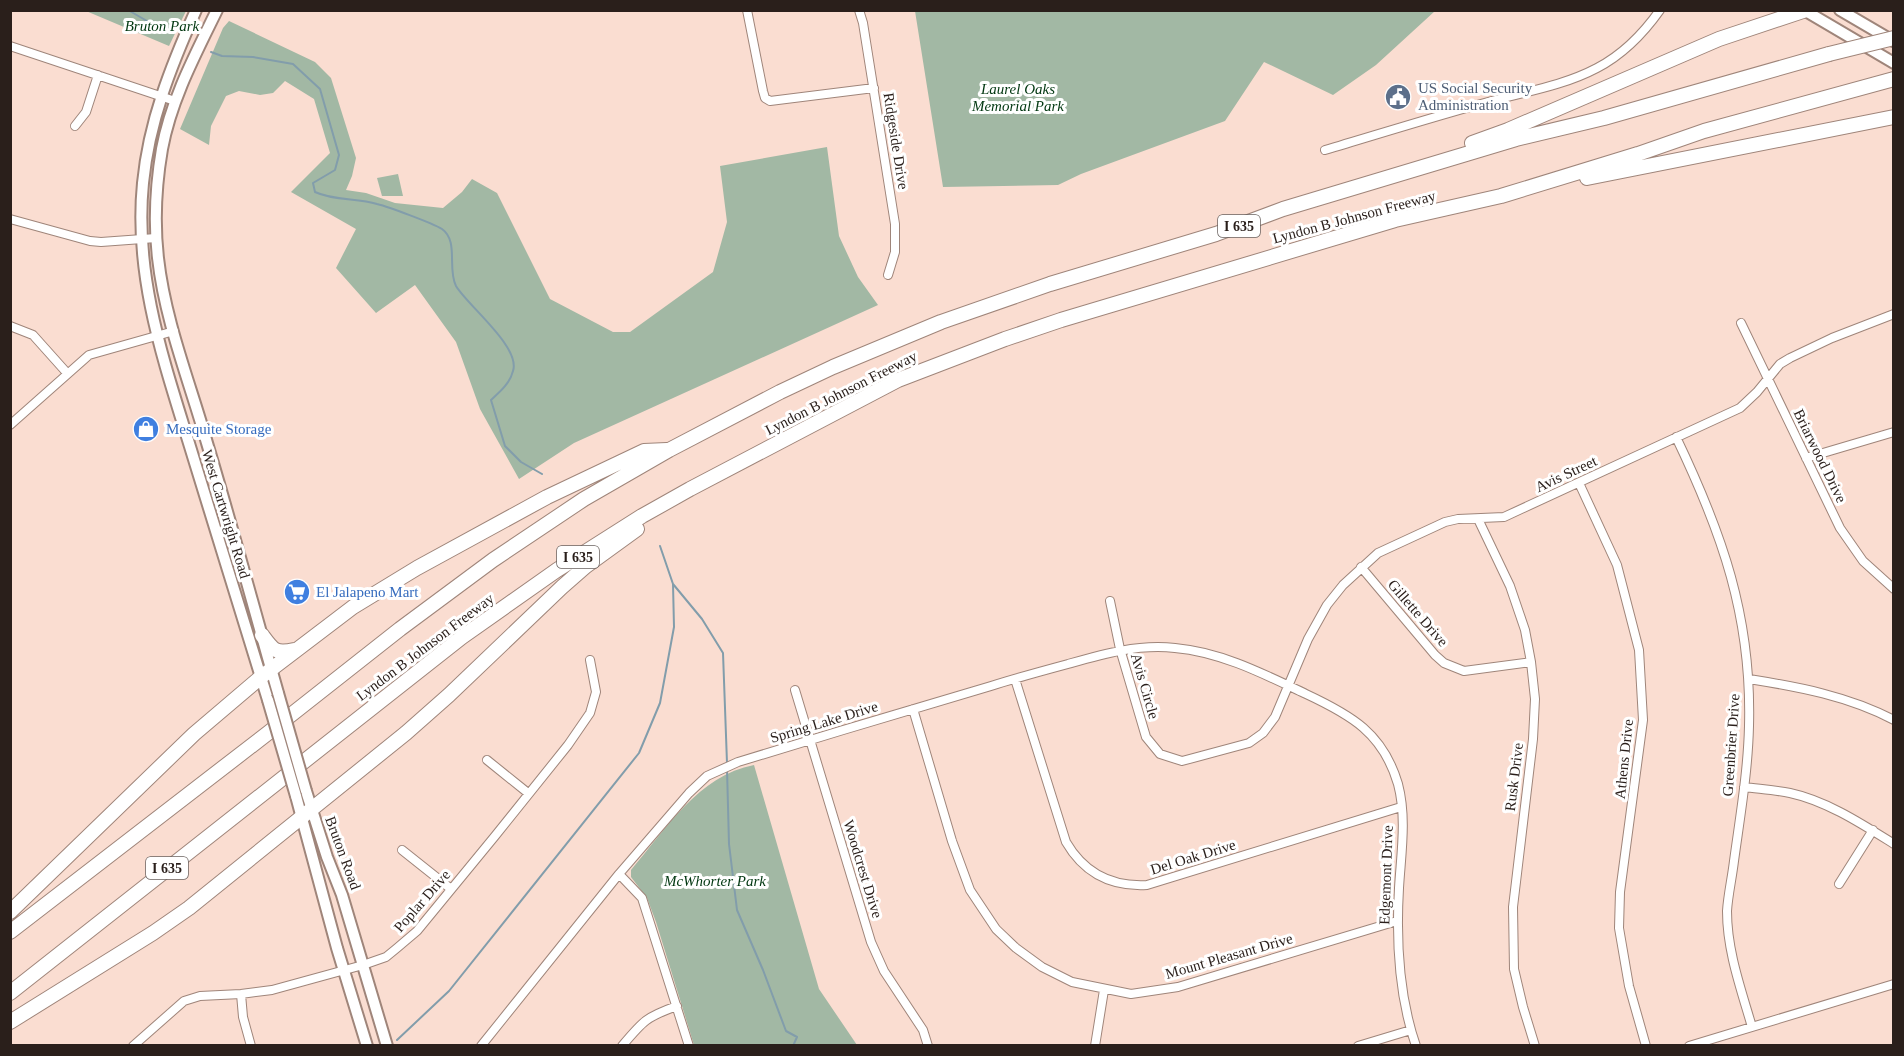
<svg xmlns="http://www.w3.org/2000/svg" width="1904" height="1056" font-family="'Times New Roman',serif">
  <style>
    .green { fill: #a2b8a4 }
    .lines { fill: none; stroke-linecap: round; stroke-linejoin: round }
    .stream { stroke: #829dab; stroke-width: 2 }
    .street-casing { stroke: #9f857a; stroke-width: 10 }
    .secondary-casing { stroke: #9f857a; stroke-width: 14 }
    .highway-casing { stroke: #9f857a; stroke-width: 16 }
    .street { stroke: #fff; stroke-width: 8 }
    .secondary { stroke: #fff; stroke-width: 10 }
    .highway { stroke: #fff; stroke-width: 14 }
    .secondary-bridge-casing { stroke: #9f857a; stroke-width: 14; stroke-linecap: butt }
    .highway-bridge-casing { stroke: #9f857a; stroke-width: 16; stroke-linecap: butt }
    .secondary-bridge { stroke: #fff; stroke-width: 10 }
    .highway-bridge { stroke: #fff; stroke-width: 14 }
    .labels { text-anchor: middle; stroke-width: 6; stroke-linejoin: round; paint-order: stroke }
    .shield { fill: #fff; stroke: #6a625f; stroke-width: 1.5 }
    .shield-label { font-size: 14px; font-weight: bold; fill: #2a1f1b }
    .park-label { font-size: 15px; font-style: italic; fill: #013710; stroke: #fff }
    .service-label { font-size: 15px; fill: #4e5e75; stroke: #fff; text-anchor: start }
    .street-label { font-size: 15px; fill: #2a1f1b; stroke: #fff }
    .shop-label { font-size: 15px; fill: #366cbe; stroke: #fff; text-anchor: start }
  </style>
  <rect width="100%" height="100%" fill="#faddd1"/>
  <path class="green" d="M 86,11 L 186,10 L 186,11 L 169,46 Z
    M 915,11 L 915,10 L 1435,11 L 1376,65 L 1333,95 L 1264,62 L 1225,121 L 1081,174 L 1058,185 L 943,187 Z
    M 229,21 L 315,62 L 331,78 L 356,158 L 352,176 L 346,190 L 366,193 L 395,203 L 443,208 L 462,192 L 472,179 L 497,193 L 550,299 L 613,332 L 630,332 L 713,272 L 727,222 L 720,166 L 827,147 L 839,236 L 858,277 L 878,305 L 574,443 L 519,479 L 480,409 L 456,342 L 415,285 L 376,313 L 336,268 L 356,229 L 291,192 L 330,153 L 314,99 L 285,81 L 273,93 L 260,95 L 239,91 L 226,96 L 211,126 L 209,145 L 180,129 L 223,28 Z
    M 398,174 L 403,196 L 382,196 L 377,178 Z
    M 754,765 L 819,989 L 857,1045 L 694,1045 L 656,922 L 647,898 L 631,877 L 631,870 C 665,830 699,775 754,765 Z"/>
  <g class="lines">
    <path class="stream" d="M 128,10 L 166,32
      M 211,52 L 222,56 L 253,57 L 293,64 L 320,89 L 339,155 L 335,170 L 313,183 L 315,192 C 334,201 357,198 377,204 C 389,207 432,223 442,229 C 459,241 447,269 456,286 C 467,305 521,347 513,371 C 510,383 501,391 491,400 L 505,446 L 521,462 L 542,474
      M 673,584 L 702,619 L 723,653 L 727,763
      M 727,769 L 729,844 L 737,910 L 763,970 L 786,1031 L 797,1037 L 793,1046
      M 397,1040 L 449,991 L 639,753 L 660,703 L 674,627 L 673,584 L 660,546"/>
    <g class="street-casing">
      <path id="street" d="M 747,10 L 763,91 L 765,98 L 770,101 L 874,88
        M 859,10 L 863,23 L 895,224 L 895,252 L 888,275
        M 10,46 L 175,101
        M 75,126 L 86,112 L 98,75
        M 1325,150 C 1379,134 1433,117 1488,102 C 1524,92 1563,86 1597,68 C 1622,55 1643,34 1660,10
        M 10,219 L 90,241 L 101,242 L 156,238
        M 1741,323 L 1840,528 L 1863,561 L 1894,589
        M 10,326 L 33,335 L 67,373
        M 10,425 L 89,355 L 174,331
        M 1676,437 C 1722,533 1752,617 1749,726 C 1748,771 1740,817 1734,861 C 1732,878 1728,895 1727,911 C 1727,951 1741,989 1752,1027
        M 1806,458 L 1894,432
        M 1579,483 L 1617,565 L 1639,650 L 1643,720 L 1620,892 L 1619,928 L 1629,986 L 1646,1046
        M 1478,519 L 1510,586 L 1525,630 L 1531,662 L 1535,699 L 1533,739 L 1513,907 L 1514,969 L 1523,1007 L 1535,1046
        M 1361,567 L 1435,655 L 1444,663 L 1464,671 L 1531,662
        M 1110,601 L 1120,649 L 1146,737 L 1160,754 L 1182,761 L 1249,743 L 1263,733 L 1275,717 L 1308,639 L 1327,605 L 1343,585 L 1378,553 L 1445,522 L 1458,519 L 1504,517 L 1740,408 L 1757,392 L 1780,364 L 1790,358 L 1832,338 L 1894,314
        M 1015,679 L 1066,842 C 1084,873 1111,887 1147,885 L 1401,807
        M 1749,679 C 1799,687 1848,696 1894,720
        M 795,690 L 871,942 L 884,971 L 923,1030 L 928,1046
        M 913,709 L 952,841 L 970,890 L 996,929 L 1016,948 L 1042,967 L 1072,982 L 1131,994 L 1178,987 L 1397,921
        M 487,760 L 528,793
        M 1744,787 C 1759,789 1775,790 1790,793 C 1827,801 1862,824 1894,844
        M 402,850 L 451,889
        M 619,874 L 642,898 L 689,1046
        M 1839,884 L 1873,830
        M 241,994 L 243,1017 L 251,1046
        M 133,1046 L 184,1001 L 200,996 L 241,994 L 272,990 L 363,965 L 386,957 L 397,948 L 417,931 L 495,836 L 568,745 L 590,713 L 596,692 L 590,660
        M 481,1046 L 619,874 L 689,793 L 707,776 L 738,762 C 822,736 907,711 991,686 C 1016,678 1042,671 1068,664 C 1103,654 1137,644 1175,648 C 1221,652 1264,674 1306,694 C 1351,715 1383,733 1398,784 C 1407,818 1401,854 1399,888 C 1396,940 1399,997 1416,1046
        M 622,1046 C 643,1021 646,1017 677,1006
        M 1095,1046 L 1104,990
        M 1358,1046 L 1411,1030
        M 1689,1046 L 1894,984"/>
    </g>
    <g class="secondary-casing">
      <path id="secondary" d="M 196,10 C 171,66 149,121 143,183 C 134,273 162,356 188,440 C 214,527 242,613 268,700
        M 217,10 C 195,55 171,100 162,149 C 156,184 154,223 158,258 C 165,321 190,383 207,443 C 232,526 254,609 278,693
        M 1804,10 L 1894,63
        M 1840,10 L 1893,41
        M 306,791 L 327,857 L 342,895 L 387,1046
        M 296,796 L 337,948 L 367,1046"/>
    </g>
    <g class="highway-casing">
      <path id="highway" d="M 1472,143 L 1508,130 L 1719,39 L 1806,10
        M 1587,178 L 1894,117
        M 262,635 C 273,650 275,654 294,650
        M 10,912 L 194,734 L 261,677 L 353,607 L 417,568 L 547,497 L 644,451 L 667,450
        M 10,932 L 268,733 L 400,629 L 493,560 L 584,499 L 669,450 L 780,392 L 833,367 L 941,322 L 1050,284 L 1216,234 L 1283,209 L 1516,139 L 1604,118 L 1829,54
        M 10,993 L 462,637 L 557,570 L 642,516 L 690,489 L 898,380 L 1005,339 L 1061,320 L 1395,220 L 1501,196 L 1638,154 L 1704,131 L 1894,79
        M 10,1022 L 153,933 L 189,908 L 406,733 L 449,695 L 562,587 L 586,566 L 637,529"/>
    </g>
    <use href="#street" class="street"/>
    <use href="#secondary" class="secondary"/>
    <use href="#highway" class="highway"/>
    <g class="secondary-bridge-casing">
      <path id="secondary-bridge" d="M 278,693 L 306,791
        M 268,700 L 296,796"/>
    </g>
    <g class="highway-bridge-casing">
      <path id="highway-bridge" d="M 1829,54 L 1894,38"/>
    </g>
    <use href="#secondary-bridge" class="secondary-bridge"/>
    <use href="#highway-bridge" class="highway-bridge"/>
  </g>
  <defs>
    <g id="civic-disc" transform="scale(1.35)"><circle r="9.5" fill="#5c6f8a" stroke="#fff"/><path d="M-.6-6.5H3V-4.5H.6V-3L4-1V1h2V6H-6V1h2V-1L-.6-3ZM-1.2 2.5V6h2.4V2.5Z" fill="#fff"/></g>
    <g id="shop-disc" transform="scale(1.35)"><circle r="9.5" fill="#3f7fe0" stroke="#fff"/><path d="M-5-2.5h2.3a2.7 3.5 0 0 1 5.4 0H5L5.5 6h-11ZM-1.5-2.5h3a1.5 2.3 0 0 0-3 0Z" fill="#fff"/></g>
    <g id="supermarket-disc" transform="scale(1.35)"><circle r="9.5" fill="#3f7fe0" stroke="#fff"/><path d="M-6-5.5h2.5l.6 2H6L4.5 2H-2.5L-4.4-4H-6ZM-1.5 3.2a1.3 1.3 0 1 0 .1 0ZM3 3.2a1.3 1.3 0 1 0 .1 0Z" fill="#fff"/></g>
  </defs>
  <g fill-rule="evenodd">
    <use href="#civic-disc" x="1398" y="97"/>
    <use href="#shop-disc" x="146" y="429"/>
    <use href="#supermarket-disc" x="297" y="592"/>
  </g>
  <g class="labels">
    <g class="shield">
      <rect x="1218" y="215" width="42" height="22" rx="4.5"/>
      <rect x="557" y="546" width="42" height="22" rx="4.5"/>
      <rect x="146" y="857" width="42" height="22" rx="4.5"/>
    </g>
    <g class="shield-label">
      <text x="1239" y="231">I 635</text>
      <text x="578" y="562">I 635</text>
      <text x="167" y="873">I 635</text>
    </g>
    <g class="park-label">
      <text x="162" y="31">Bruton Park</text>
      <text x="1018" y="94">Laurel Oaks<tspan x="1018" dy="17">Memorial Park</tspan></text>
      <text x="715" y="886">McWhorter Park</text>
    </g>
    <g class="service-label">
      <text x="1418" y="93">US Social Security<tspan x="1418" dy="17">Administration</tspan></text>
    </g>
    <g class="street-label">
      <text transform="translate(896 141) rotate(81)" y="5">Ridgeside Drive</text>
      <text transform="translate(1354 217) rotate(-15)" y="5">Lyndon B Johnson Freeway</text>
      <text transform="translate(841 393) rotate(-27)" y="5">Lyndon B Johnson Freeway</text>
      <text transform="translate(1820 456) rotate(64)" y="5">Briarwood Drive</text>
      <text transform="translate(1566 474) rotate(-25)" y="5">Avis Street</text>
      <text transform="translate(226 514) rotate(73)" y="5">West Cartwright Road</text>
      <text transform="translate(1418 613) rotate(49)" y="5">Gillette Drive</text>
      <text transform="translate(425 647) rotate(-37)" y="5">Lyndon B Johnson Freeway</text>
      <text transform="translate(1145 686) rotate(74)" y="5">Avis Circle</text>
      <text transform="translate(824 722) rotate(-17)" y="5">Spring Lake Drive</text>
      <text transform="translate(1731 745) rotate(-86)" y="5">Greenbrier Drive</text>
      <text transform="translate(1624 759) rotate(-84)" y="5">Athens Drive</text>
      <text transform="translate(1514 777) rotate(-83)" y="5">Rusk Drive</text>
      <text transform="translate(343 853) rotate(70)" y="5">Bruton Road</text>
      <text transform="translate(1193 857) rotate(-17)" y="5">Del Oak Drive</text>
      <text transform="translate(863 869) rotate(73)" y="5">Woodcrest Drive</text>
      <text transform="translate(1386 875) rotate(-88)" y="5">Edgemont Drive</text>
      <text transform="translate(422 901) rotate(-49)" y="5">Poplar Drive</text>
      <text transform="translate(1229 956) rotate(-16)" y="5">Mount Pleasant Drive</text>
    </g>
    <g class="shop-label">
      <text x="166" y="434">Mesquite Storage</text>
      <text x="316" y="597">El Jalapeno Mart</text>
    </g>
  </g>
  <rect width="1904" height="1056" fill="none" stroke="#2a1f1b" stroke-width="24"/>
</svg>
